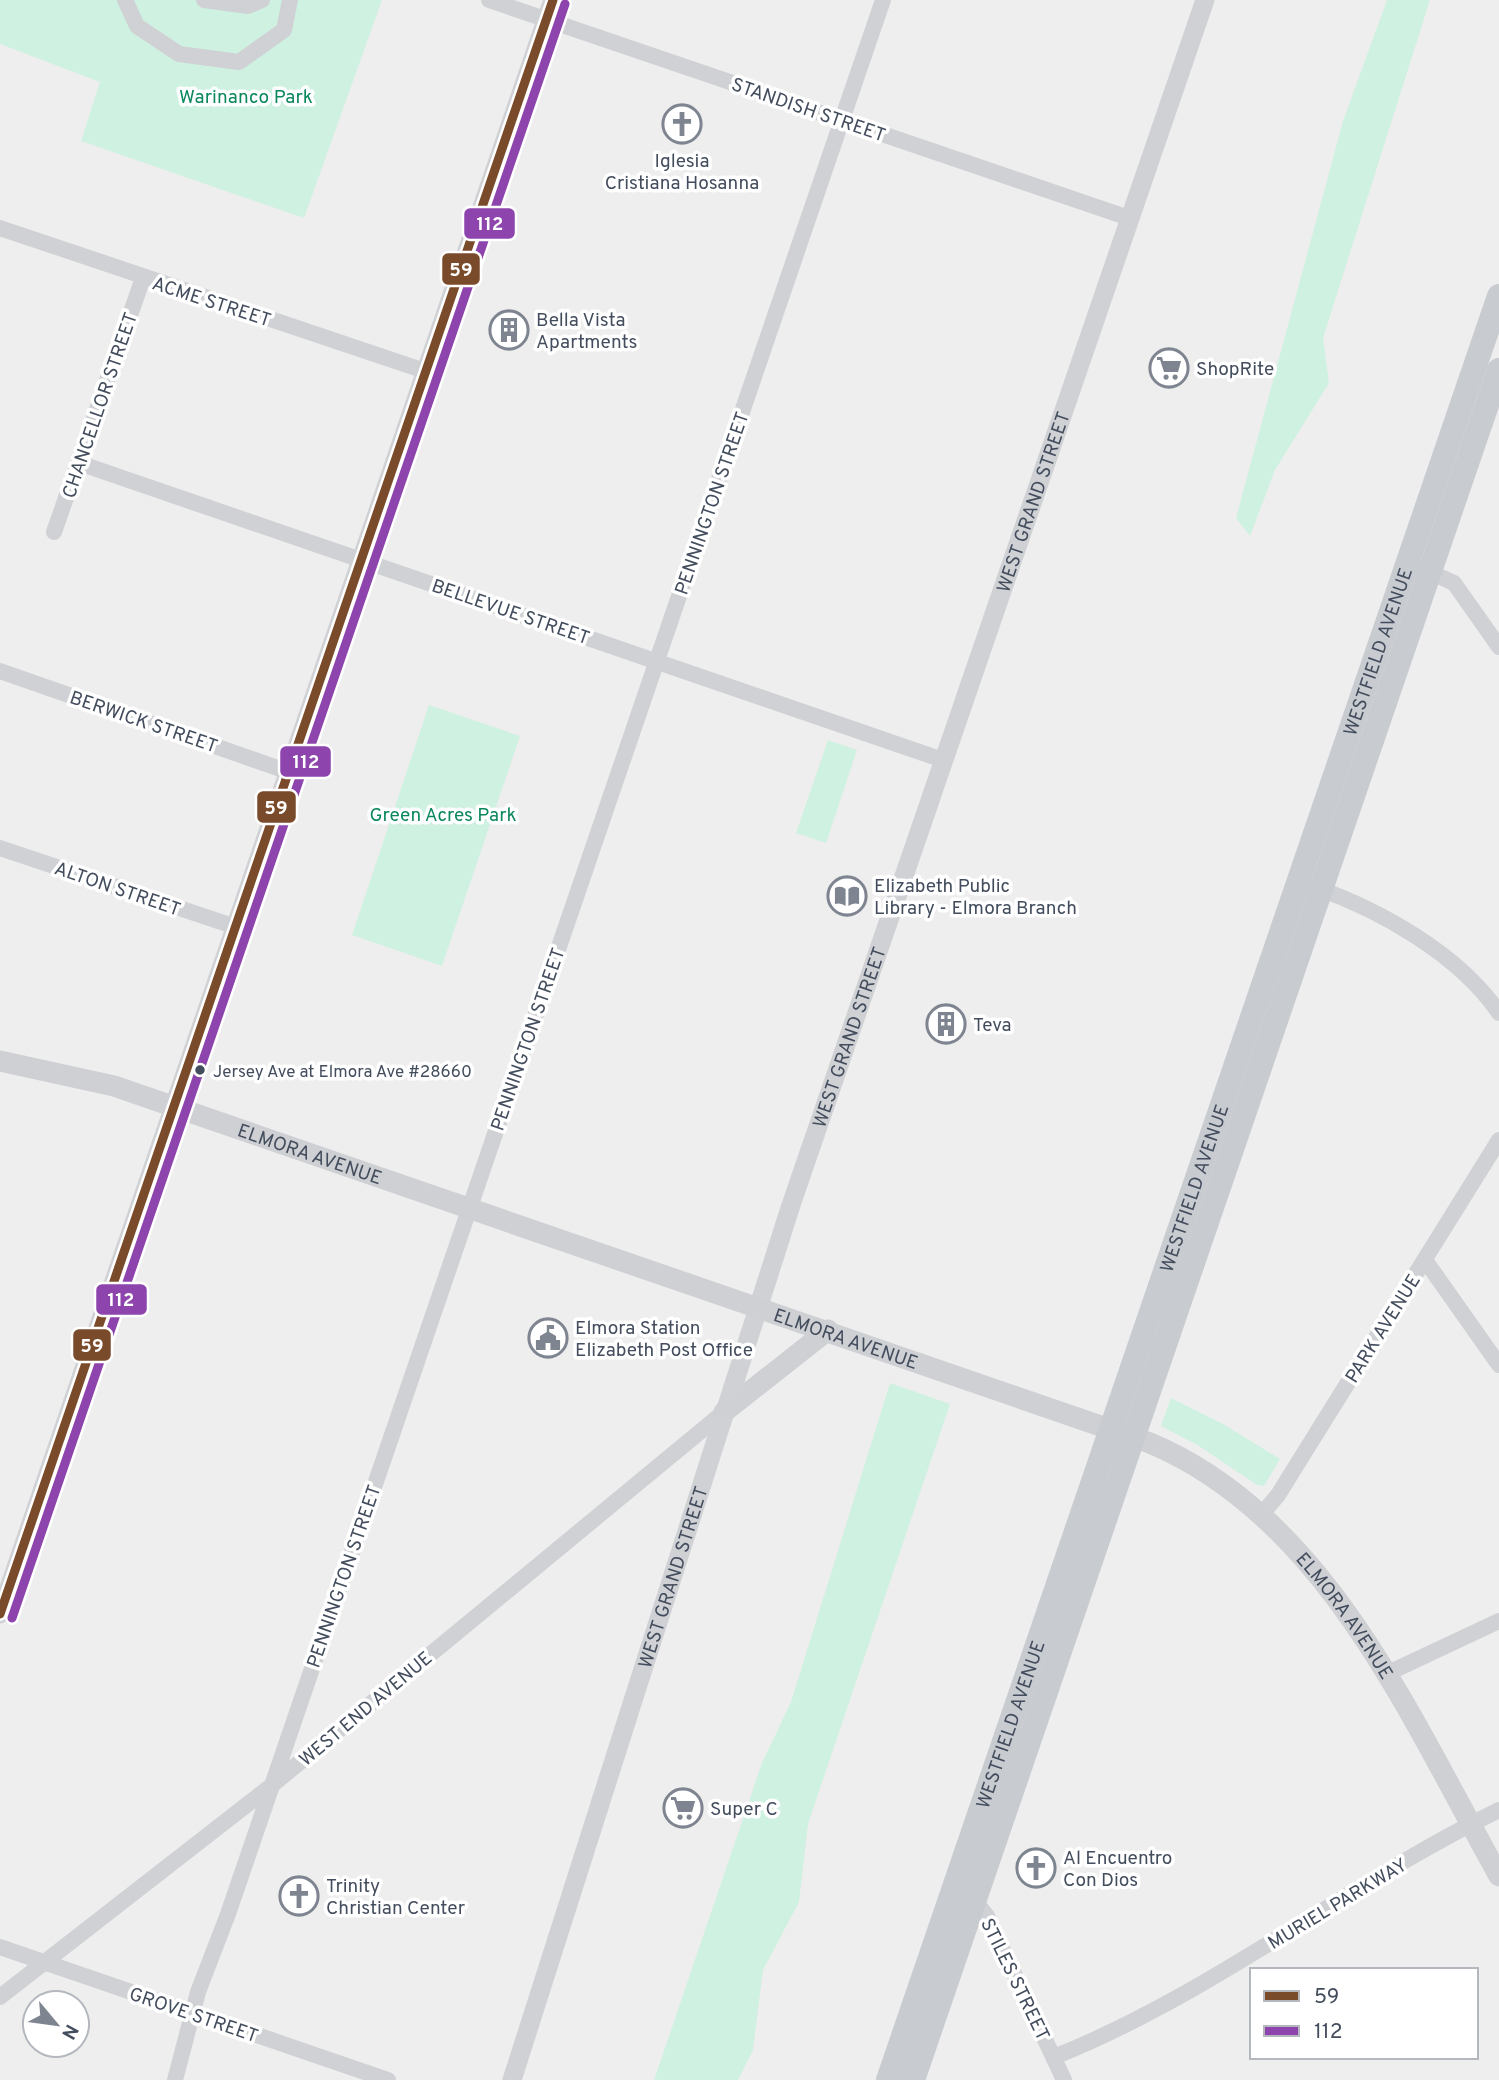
<svg xmlns="http://www.w3.org/2000/svg" width="1499" height="2080" font-family="Overpass,sans-serif">
  <style>
    .green { fill: #cff1e1 }
    .lines { fill: none; stroke-linecap: round; stroke-linejoin: round }
    .minor { stroke: #cfd1d4; stroke-width: 16 }
    .tertiary { stroke: #cfd1d4; stroke-width: 19 }
    .secondary { stroke: #ced0d4; stroke-width: 21 }
    .primary { stroke: #c8cbd0; stroke-width: 24 }
    .bus-1-casing { stroke: #fff; stroke-width: 14 }
    .bus-2-casing { stroke: #fff; stroke-width: 14 }
    .bus-1 { stroke: #7a4b2a; stroke-width: 9 }
    .bus-2 { stroke: #8e44ad; stroke-width: 9 }
    .bus-dot { fill: #434d5d; stroke: #fff; stroke-width: 2.5 }
    .labels { text-anchor: middle; stroke-width: 7; stroke-linejoin: round; paint-order: stroke }
    .bus-label { font-size: 17px; fill: #434d5d; stroke: #fff; text-anchor: start }
    .park-label { font-size: 19px; fill: #0b875c; stroke: #fff }
    .street-label { font-size: 19px; fill: #434d5d; stroke: #fff }
    .poi-label { font-size: 19px; fill: #434d5d; stroke: #fff; text-anchor: start }
    .line-badge { stroke: #fff; stroke-width: 2.5 }
    .badge-label { font-size: 19px; text-anchor: middle; font-weight: bold; fill: #fff }
  </style>
  <rect width="100%" height="100%" fill="#efeeee"/>
  <path class="green" d="M 0,0 L 382,0 L 304,218 L 81,141 L 100,82 L 0,44 Z
    M 1387,0 L 1430,0 L 1323,338 L 1329,383 L 1275,470 L 1250,536 L 1236,518 L 1343,121 Z
    M 429,705 L 520,736 L 442,966 L 352,935 Z
    M 828,740 L 857,750 L 826,843 L 796,833 Z
    M 890,1383 L 950,1404 L 808,1824 L 799,1902 L 763,1970 L 753,2050 L 738,2080 L 654,2080 L 762,1763 L 791,1702 Z
    M 1171,1398 L 1223,1424 L 1280,1459 L 1264,1486 L 1257,1485 L 1199,1446 L 1161,1426 Z"/>
  <g class="lines">
    <path class="minor" d="M 125,0 L 137,26 L 179,54 L 239,62 L 284,30 L 290,0
      M 204,0 L 248,6 L 262,0
      M 489,0 L 1129,218
      M 0,228 L 425,371
      M 79,463 L 943,760
      M 54,532 L 143,278
      M 1423,569 L 1454,583 L 1499,647
      M 0,671 L 289,772
      M 0,848 L 236,927
      M 1314,887 C 1379,909 1460,955 1499,1013
      M 1425,1260 L 1499,1365
      M 1262,1514 L 1278,1495 L 1499,1140
      M 1386,1674 L 1499,1621
      M 967,1900 L 979,1906 L 987,1916 L 1064,2080
      M 0,1947 L 388,2080
      M 0,1997 L 271,1786 L 724,1412
      M 1054,2057 C 1212,1994 1347,1884 1499,1810
      M 175,2080 L 198,1992 L 228,1914 L 883,0"/>
    <g class="tertiary">
      <path d="M 0,1614 L 553,0"/>
      <path id="s1" d="M 512,2080 L 791,1205 L 1205,0"/>
    </g>
    <g class="secondary">
      <path id="s2" d="M 0,1061 L 114,1086 L 1150,1443 C 1326,1517 1411,1719 1499,1876"/>
      <path d="M 724,1412 L 828,1330"/>
    </g>
    <g class="primary">
      <path id="s3" d="M 888,2080 L 1499,296"/>
      <path d="M 913,2080 L 1499,370"/>
    </g>
    <g class="bus-1-casing">
      <path id="bus-1" d="M 0,1614 L 553,0"/>
    </g>
    <g class="bus-2-casing">
      <path id="bus-2" d="M 12,1618 L 565,4"/>
    </g>
    <use href="#bus-1" class="bus-1"/>
    <use href="#bus-2" class="bus-2"/>
  </g>
  <defs>
    <g id="church-ring" transform="scale(2.0125)"><circle r="9.5" fill="#fff" stroke="#7f8590" stroke-width="1.5"/><path d="M-1.2-6h2.4v3.5h3.3v2.4h-3.3V6h-2.4V-.1h-3.3v-2.4h3.3Z" fill="#7f8590"/></g>
    <g id="building-ring" transform="scale(2.0125)"><circle r="9.5" fill="#fff" stroke="#7f8590" stroke-width="1.5"/><path d="M-4-6H4V6H1V3H-1V6H-4ZM-2.5-4.3h1.7v1.8h-1.7ZM.8-4.3h1.7v1.8H.8ZM-2.5-1h1.7V.8h-1.7ZM.8-1h1.7V.8H.8Z" fill="#7f8590"/></g>
    <g id="supermarket-ring" transform="scale(2.0125)"><circle r="9.5" fill="#fff" stroke="#7f8590" stroke-width="1.5"/><path d="M-6-5.5h2.5l.6 2H6L4.5 2H-2.5L-4.4-4H-6ZM-1.5 3.2a1.3 1.3 0 1 0 .1 0ZM3 3.2a1.3 1.3 0 1 0 .1 0Z" fill="#7f8590"/></g>
    <g id="library-ring" transform="scale(2.0125)"><circle r="9.5" fill="#fff" stroke="#7f8590" stroke-width="1.5"/><path d="M-6-4Q-3-5.5-.7-3.5V5Q-3 3-6 4ZM6-4Q3-5.5 .7-3.5V5Q3 3 6 4Z" fill="#7f8590"/></g>
    <g id="civic-ring" transform="scale(2.0125)"><circle r="9.5" fill="#fff" stroke="#7f8590" stroke-width="1.5"/><path d="M-.6-6.5H3V-4.5H.6V-3L4-1V1h2V6H-6V1h2V-1L-.6-3ZM-1.2 2.5V6h2.4V2.5Z" fill="#7f8590"/></g>
  </defs>
  <g fill-rule="evenodd">
    <use href="#church-ring" x="682" y="124"/>
    <use href="#building-ring" x="509" y="330"/>
    <use href="#supermarket-ring" x="1169" y="368"/>
    <use href="#library-ring" x="847" y="896"/>
    <use href="#building-ring" x="946" y="1024"/>
    <use href="#civic-ring" x="548" y="1338"/>
    <use href="#supermarket-ring" x="683" y="1808"/>
    <use href="#church-ring" x="1036" y="1868"/>
    <use href="#church-ring" x="299" y="1896"/>
  </g>
  <circle class="bus-dot" cx="200" cy="1070" r="6"/>
  <g class="labels">
    <g class="bus-label">
      <text x="213" y="1077">Jersey Ave at Elmora Ave #28660</text>
    </g>
    <g class="park-label">
      <text x="246" y="103">Warinanco Park</text>
      <text x="443" y="821">Green Acres Park</text>
    </g>
    <g class="street-label">
      <text transform="translate(809 109) rotate(19)" y="7">STANDISH STREET</text>
      <text transform="translate(212 301) rotate(18)" y="7">ACME STREET</text>
      <text transform="translate(99 405) rotate(-71)" y="7">CHANCELLOR STREET</text>
      <text dy="7" stroke="none"><textPath href="#s1" startOffset="1662">WEST GRAND STREET</textPath></text>
      <text transform="translate(711 503) rotate(-71)" y="7">PENNINGTON STREET</text>
      <text transform="translate(511 611) rotate(19)" y="7">BELLEVUE STREET</text>
      <text dy="7" stroke="none"><textPath href="#s3" startOffset="1510">WESTFIELD AVENUE</textPath></text>
      <text transform="translate(144 721) rotate(19)" y="7">BERWICK STREET</text>
      <text transform="translate(118 888) rotate(19)" y="7">ALTON STREET</text>
      <text dy="7" stroke="none"><textPath href="#s1" startOffset="1096">WEST GRAND STREET</textPath></text>
      <text transform="translate(527 1039) rotate(-71)" y="7">PENNINGTON STREET</text>
      <text dy="7" stroke="none"><textPath href="#s2" startOffset="324">ELMORA AVENUE</textPath></text>
      <text dy="7" stroke="none"><textPath href="#s3" startOffset="943">WESTFIELD AVENUE</textPath></text>
      <text transform="translate(1382 1328) rotate(-58)" y="7">PARK AVENUE</text>
      <text dy="7" stroke="none"><textPath href="#s2" startOffset="891">ELMORA AVENUE</textPath></text>
      <text transform="translate(343 1576) rotate(-71)" y="7">PENNINGTON STREET</text>
      <text dy="7" stroke="none"><textPath href="#s1" startOffset="528">WEST GRAND STREET</textPath></text>
      <text dy="7" stroke="none"><textPath href="#s2" startOffset="1477">ELMORA AVENUE</textPath></text>
      <text transform="translate(365 1708) rotate(-40)" y="7">WEST END AVENUE</text>
      <text dy="7" stroke="none"><textPath href="#s3" startOffset="376">WESTFIELD AVENUE</textPath></text>
      <text transform="translate(1337 1903) rotate(-31)" y="7">MURIEL PARKWAY</text>
      <text transform="translate(1016 1979) rotate(64)" y="7">STILES STREET</text>
      <text transform="translate(194 2014) rotate(19)" y="7">GROVE STREET</text>
    </g>
    <g class="poi-label">
      <text x="682" y="167" text-anchor="middle">Iglesia<tspan x="682" dy="22">Cristiana Hosanna</tspan></text>
      <text x="536" y="326">Bella Vista<tspan x="536" dy="22">Apartments</tspan></text>
      <text x="1196" y="375">ShopRite</text>
      <text x="874" y="892">Elizabeth Public<tspan x="874" dy="22">Library - Elmora Branch</tspan></text>
      <text x="973" y="1031">Teva</text>
      <text x="575" y="1334">Elmora Station<tspan x="575" dy="22">Elizabeth Post Office</tspan></text>
      <text x="710" y="1815">Super C</text>
      <text x="1063" y="1864">Al Encuentro<tspan x="1063" dy="22">Con Dios</tspan></text>
      <text x="326" y="1892">Trinity<tspan x="326" dy="22">Christian Center</tspan></text>
    </g>
  </g>
  <g class="line-badge">
    <rect x="463" y="207" width="53" height="33" rx="7" fill="#8e44ad"/>
    <rect x="441" y="252" width="40" height="34" rx="7" fill="#7a4b2a"/>
    <rect x="279" y="745" width="53" height="33" rx="7" fill="#8e44ad"/>
    <rect x="256" y="790" width="41" height="34" rx="7" fill="#7a4b2a"/>
    <rect x="95" y="1283" width="53" height="33" rx="7" fill="#8e44ad"/>
    <rect x="72" y="1328" width="40" height="34" rx="7" fill="#7a4b2a"/>
  </g>
  <g class="badge-label">
    <text x="490" y="230">112</text>
    <text x="461" y="276">59</text>
    <text x="306" y="768">112</text>
    <text x="276" y="814">59</text>
    <text x="121" y="1306">112</text>
    <text x="92" y="1352">59</text>
  </g>
  <rect x="1250" y="1968" width="228" height="91" fill="#ffffff" stroke="#b4b8be" stroke-width="2"/>
  <rect x="1264" y="1991" width="35" height="10" fill="#7a4b2a" stroke="#b4b8be" stroke-width="2"/>
  <text x="1314" y="2003" font-size="21" fill="#434d5d">59</text>
  <rect x="1264" y="2026" width="35" height="10" fill="#8e44ad" stroke="#b4b8be" stroke-width="2"/>
  <text x="1314" y="2038" font-size="21" fill="#434d5d">112</text>
  <g transform="translate(56 2024) rotate(119)"><circle r="33" fill="#ffffff" stroke="#b4b8be" stroke-width="2"/>
  <path d="M0-5L12 26L0 18L-12 26Z" fill="#7f8590"/>
  <text y="-10" font-size="19" font-weight="bold" text-anchor="middle" fill="#434d5d">N</text>
  </g>
</svg>
